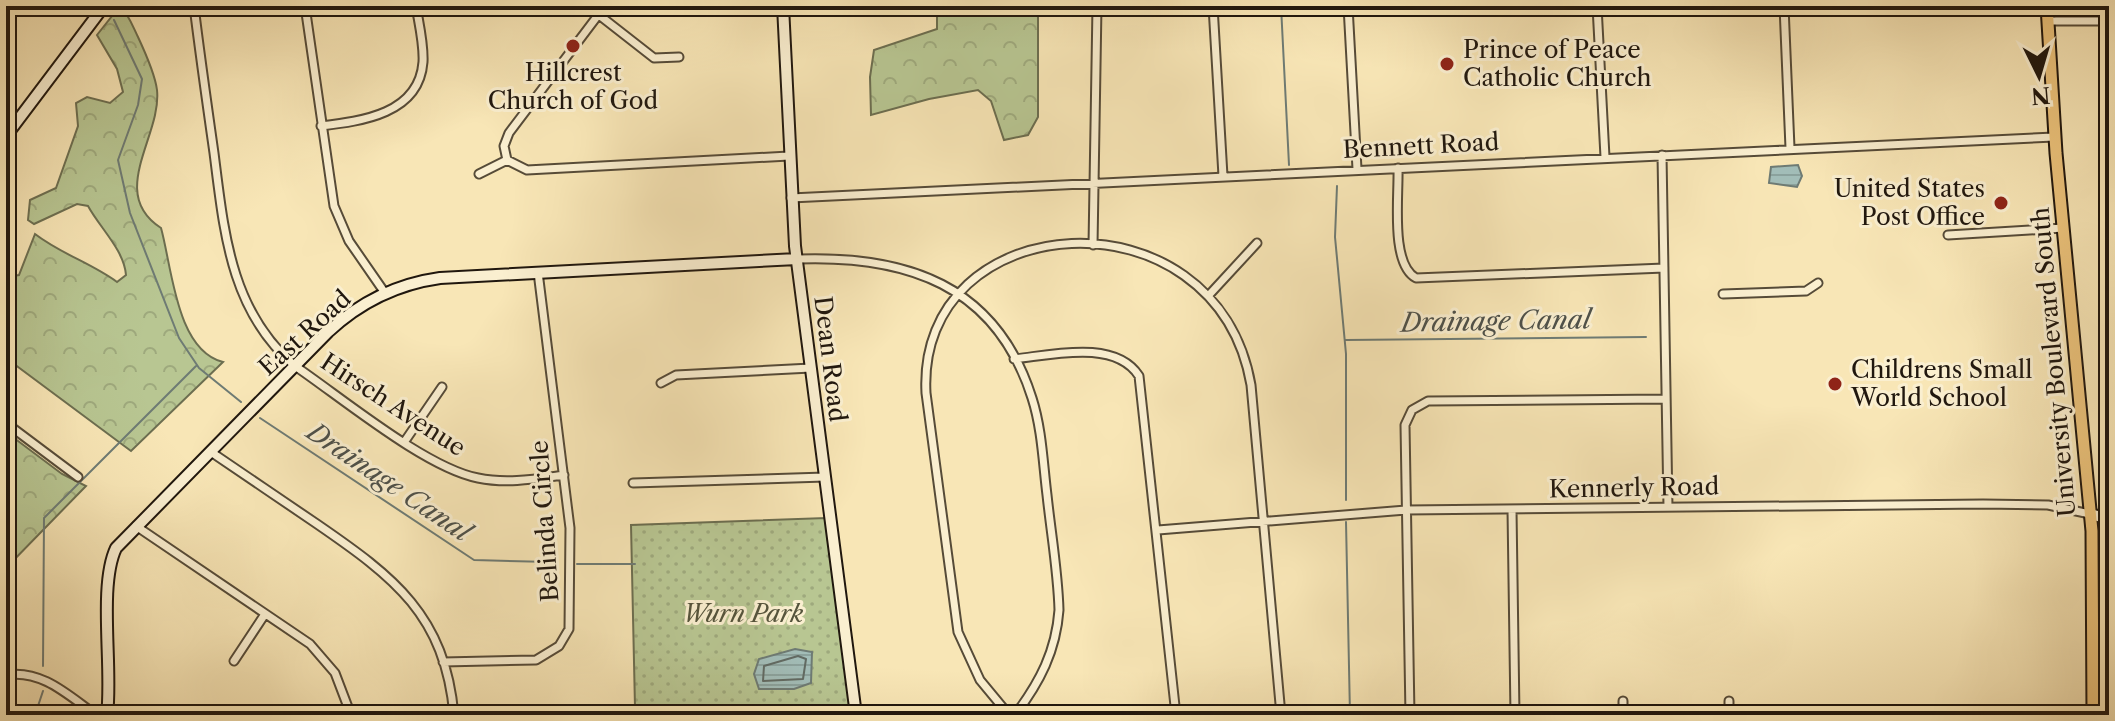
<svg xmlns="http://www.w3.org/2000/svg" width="2115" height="721" font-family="'Libre Caslon Text',serif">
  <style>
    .forest { fill: url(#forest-crowns); stroke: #6c6e50; stroke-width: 2 }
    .park { fill: url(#park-dots); stroke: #6c6e50; stroke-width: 2 }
    .water { fill: url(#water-rules); stroke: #6e7b74; stroke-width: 2 }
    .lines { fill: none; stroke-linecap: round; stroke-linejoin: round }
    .shore { stroke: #616a63; stroke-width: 2 }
    .stream { stroke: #6e7b74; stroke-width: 2 }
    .street-casing { stroke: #564b38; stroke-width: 11 }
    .secondary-casing { stroke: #20170e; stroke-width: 14 }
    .primary-casing { stroke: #20170e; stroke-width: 15 }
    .street { stroke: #faefd0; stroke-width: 7 }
    .secondary { stroke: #faefd0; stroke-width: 10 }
    .primary { stroke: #ecc37b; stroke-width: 11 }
    .poi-dot { fill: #8f2418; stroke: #faefd0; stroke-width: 3 }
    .labels { text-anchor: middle; stroke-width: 6; stroke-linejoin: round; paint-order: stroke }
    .poi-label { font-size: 24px; fill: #20170e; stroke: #faefd0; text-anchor: start }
    .street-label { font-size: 24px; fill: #20170e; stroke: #faefd0 }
    .park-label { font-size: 24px; font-style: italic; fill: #55543c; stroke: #faefd0 }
    .water-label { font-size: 26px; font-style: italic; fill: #4e514a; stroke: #faefd0 }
  </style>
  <defs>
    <pattern id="forest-crowns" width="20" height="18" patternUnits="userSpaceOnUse" patternTransform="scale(2)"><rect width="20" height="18" fill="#b8c692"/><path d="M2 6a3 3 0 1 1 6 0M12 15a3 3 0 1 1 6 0" fill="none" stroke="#9ea97d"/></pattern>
    <pattern id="park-dots" width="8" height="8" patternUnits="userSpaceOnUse" patternTransform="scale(2)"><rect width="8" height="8" fill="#b8c692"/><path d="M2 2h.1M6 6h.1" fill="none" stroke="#9ea97d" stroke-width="1.8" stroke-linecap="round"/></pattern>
    <pattern id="water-rules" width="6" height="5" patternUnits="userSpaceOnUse" patternTransform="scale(2)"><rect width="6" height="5" fill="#a2bdb8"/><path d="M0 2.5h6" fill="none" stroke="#8ba29d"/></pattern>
  </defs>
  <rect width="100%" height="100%" fill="#f8e6b6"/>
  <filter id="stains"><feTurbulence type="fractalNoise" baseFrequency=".0025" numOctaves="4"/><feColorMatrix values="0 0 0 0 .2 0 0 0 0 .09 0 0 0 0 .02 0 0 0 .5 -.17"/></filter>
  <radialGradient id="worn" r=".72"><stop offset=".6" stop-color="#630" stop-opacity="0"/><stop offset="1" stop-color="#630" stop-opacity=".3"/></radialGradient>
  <path class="forest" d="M 120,6 C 128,13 133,27 138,37 C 145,52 155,74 157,90 C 162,136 107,193 161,228 C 172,267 176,350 223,362 L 131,451 L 6,358 L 6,277 L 19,275 L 35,234 C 61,254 91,263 117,282 L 126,275 C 124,250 100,228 88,206 L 77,204 L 34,224 L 28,220 L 30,200 L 56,188 L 78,126 L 76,103 L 87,97 L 110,103 L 123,92 L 117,69 L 97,35 Z
    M 937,6 L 1038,6 L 1038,117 L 1028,135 L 1004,140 L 991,101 L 978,90 L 929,99 L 871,115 L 870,77 L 874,50 L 937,29 Z
    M 6,432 L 62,474 L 86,486 L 6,568 Z"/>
  <path class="park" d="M 826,518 L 851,707 L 635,707 L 631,525 Z"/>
  <path class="water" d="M 1798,165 L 1802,176 L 1797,187 L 1769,183 L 1771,167 Z
    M 795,649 L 812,652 L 811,683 L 794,689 L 759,689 L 754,674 L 759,659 Z"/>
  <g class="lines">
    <path class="shore" d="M 798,656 L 806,659 L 803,679 L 763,681 L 764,666 Z"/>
    <path class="stream" d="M 1281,6 L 1289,165
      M 114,20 L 142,79 L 138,105 L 118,160 L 130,213 L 179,338 L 199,368 L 241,402
      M 1337,186 L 1335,237 L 1346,354 L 1346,500
      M 1346,340 L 1646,337
      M 260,418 L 474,560 L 551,562
      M 1346,522 L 1350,715
      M 577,564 L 635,564
      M 43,666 L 44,518 L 196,366
      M 35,715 L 43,691"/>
    <g class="street-casing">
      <path id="street" d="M 194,6 C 200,55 207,104 214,153 C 224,231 230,311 295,366 C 342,398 426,468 478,478 C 507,484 535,479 564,475
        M 305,6 L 334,206 L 349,241 L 385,293
        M 1213,6 L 1223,176
        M 1348,6 L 1357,169
        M 1597,6 L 1605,157
        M 1784,6 L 1790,148
        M 599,15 L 654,58 L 679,57
        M 2048,21 L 2109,21
        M 321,126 C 362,121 419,114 423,62 C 424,44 419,24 416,6
        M 1662,155 L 1668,507
        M 507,160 L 527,170 L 789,156
        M 507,160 L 504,146 L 509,133 L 605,6
        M 1398,168 C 1399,196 1390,264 1416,278 L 1664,268
        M 479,174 L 507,160
        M 791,198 L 2054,137
        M 1948,235 L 2063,228
        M 1093,245 L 1097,6
        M 797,259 C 906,255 996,284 1032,398 C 1042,429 1043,463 1047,495 C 1051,533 1058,572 1059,610 C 1056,651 1040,682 1015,715
        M 1723,294 L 1806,291 L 1818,283
        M 1209,295 L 1257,243
        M 1014,359 C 1052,355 1115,339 1139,376 L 1176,715
        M 661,383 L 676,375 L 811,368
        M 6,423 L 78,477
        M 405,441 L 442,387
        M 211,452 C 246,476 282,500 317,524 C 394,577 445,615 454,715
        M 633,483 L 825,477
        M 1512,510 L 1515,715
        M 136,526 L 310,644 L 335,673 L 351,715
        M 1158,530 L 1406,510 L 1983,504 L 2048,505 L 2090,514
        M 234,661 L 265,614
        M 443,662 L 536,660 L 559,646 L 569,629 L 570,528 L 538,272
        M 6,675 C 42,669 69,696 96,715
        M 1009,715 L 980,680 L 958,632 L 926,393 C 916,205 1216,185 1251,385 L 1281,715
        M 1410,715 L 1405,425 L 1412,410 L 1428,401 L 1666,399
        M 1623,715 L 1623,701
        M 1729,715 L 1729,701"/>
    </g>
    <g class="secondary-casing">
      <path id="secondary" d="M 783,6 L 795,246 L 856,715
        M 6,136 L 104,6
        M 2090,514 L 2109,519
        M 107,715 C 113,669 98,586 116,548 L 328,332 C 360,302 397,284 440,278 L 797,259"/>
    </g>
    <g class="primary-casing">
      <path id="primary" d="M 2047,6 L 2056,153 L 2092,531 L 2093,715"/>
    </g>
    <use href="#street" class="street"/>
    <use href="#secondary" class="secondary"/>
    <use href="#primary" class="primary"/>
  </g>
  <g class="poi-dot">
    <circle cx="573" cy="46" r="8"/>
    <circle cx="1447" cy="64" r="8"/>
    <circle cx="2001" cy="203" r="8"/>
    <circle cx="1835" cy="384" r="8"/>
  </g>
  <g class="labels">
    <g class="poi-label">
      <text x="1463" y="58">Prince of Peace<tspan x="1463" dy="28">Catholic Church</tspan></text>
      <text x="573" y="81" text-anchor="middle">Hillcrest<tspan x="573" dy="28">Church of God</tspan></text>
      <text x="1985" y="197" text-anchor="end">United States<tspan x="1985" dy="28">Post Office</tspan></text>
      <text x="1851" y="378">Childrens Small<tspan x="1851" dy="28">World School</tspan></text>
    </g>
    <g class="street-label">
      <text transform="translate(1421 146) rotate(-3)" y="8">Bennett Road</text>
      <text transform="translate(305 333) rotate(-42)" y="8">East Road</text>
      <text transform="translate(830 359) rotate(83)" y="8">Dean Road</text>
      <text transform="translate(2054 362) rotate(-95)" y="8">University Boulevard South</text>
      <text transform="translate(393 405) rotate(33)" y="8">Hirsch Avenue</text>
      <text transform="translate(1634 488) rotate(-1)" y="8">Kennerly Road</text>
      <text transform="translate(545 521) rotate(-94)" y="8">Belinda Circle</text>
    </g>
    <g class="park-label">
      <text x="743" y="622">Wurn Park</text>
    </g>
    <g class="water-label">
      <text transform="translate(1496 321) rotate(-1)" y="9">Drainage Canal</text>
      <text transform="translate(389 482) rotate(34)" y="9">Drainage Canal</text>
    </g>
  </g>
  <rect width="2115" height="721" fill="none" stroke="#f8e6b6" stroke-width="32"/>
  <rect x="8" y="8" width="2099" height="705" fill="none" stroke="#20170e" stroke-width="4"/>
  <rect x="16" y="16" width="2083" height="689" fill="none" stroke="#20170e" stroke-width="2"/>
  <g transform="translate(2039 76) rotate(175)" stroke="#faefd0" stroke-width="6" paint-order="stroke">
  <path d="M0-6L14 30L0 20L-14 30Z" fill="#20170e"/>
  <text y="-12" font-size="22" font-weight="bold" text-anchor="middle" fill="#20170e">N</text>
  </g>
  <rect width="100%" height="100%" filter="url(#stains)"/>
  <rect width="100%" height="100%" fill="url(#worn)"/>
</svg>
